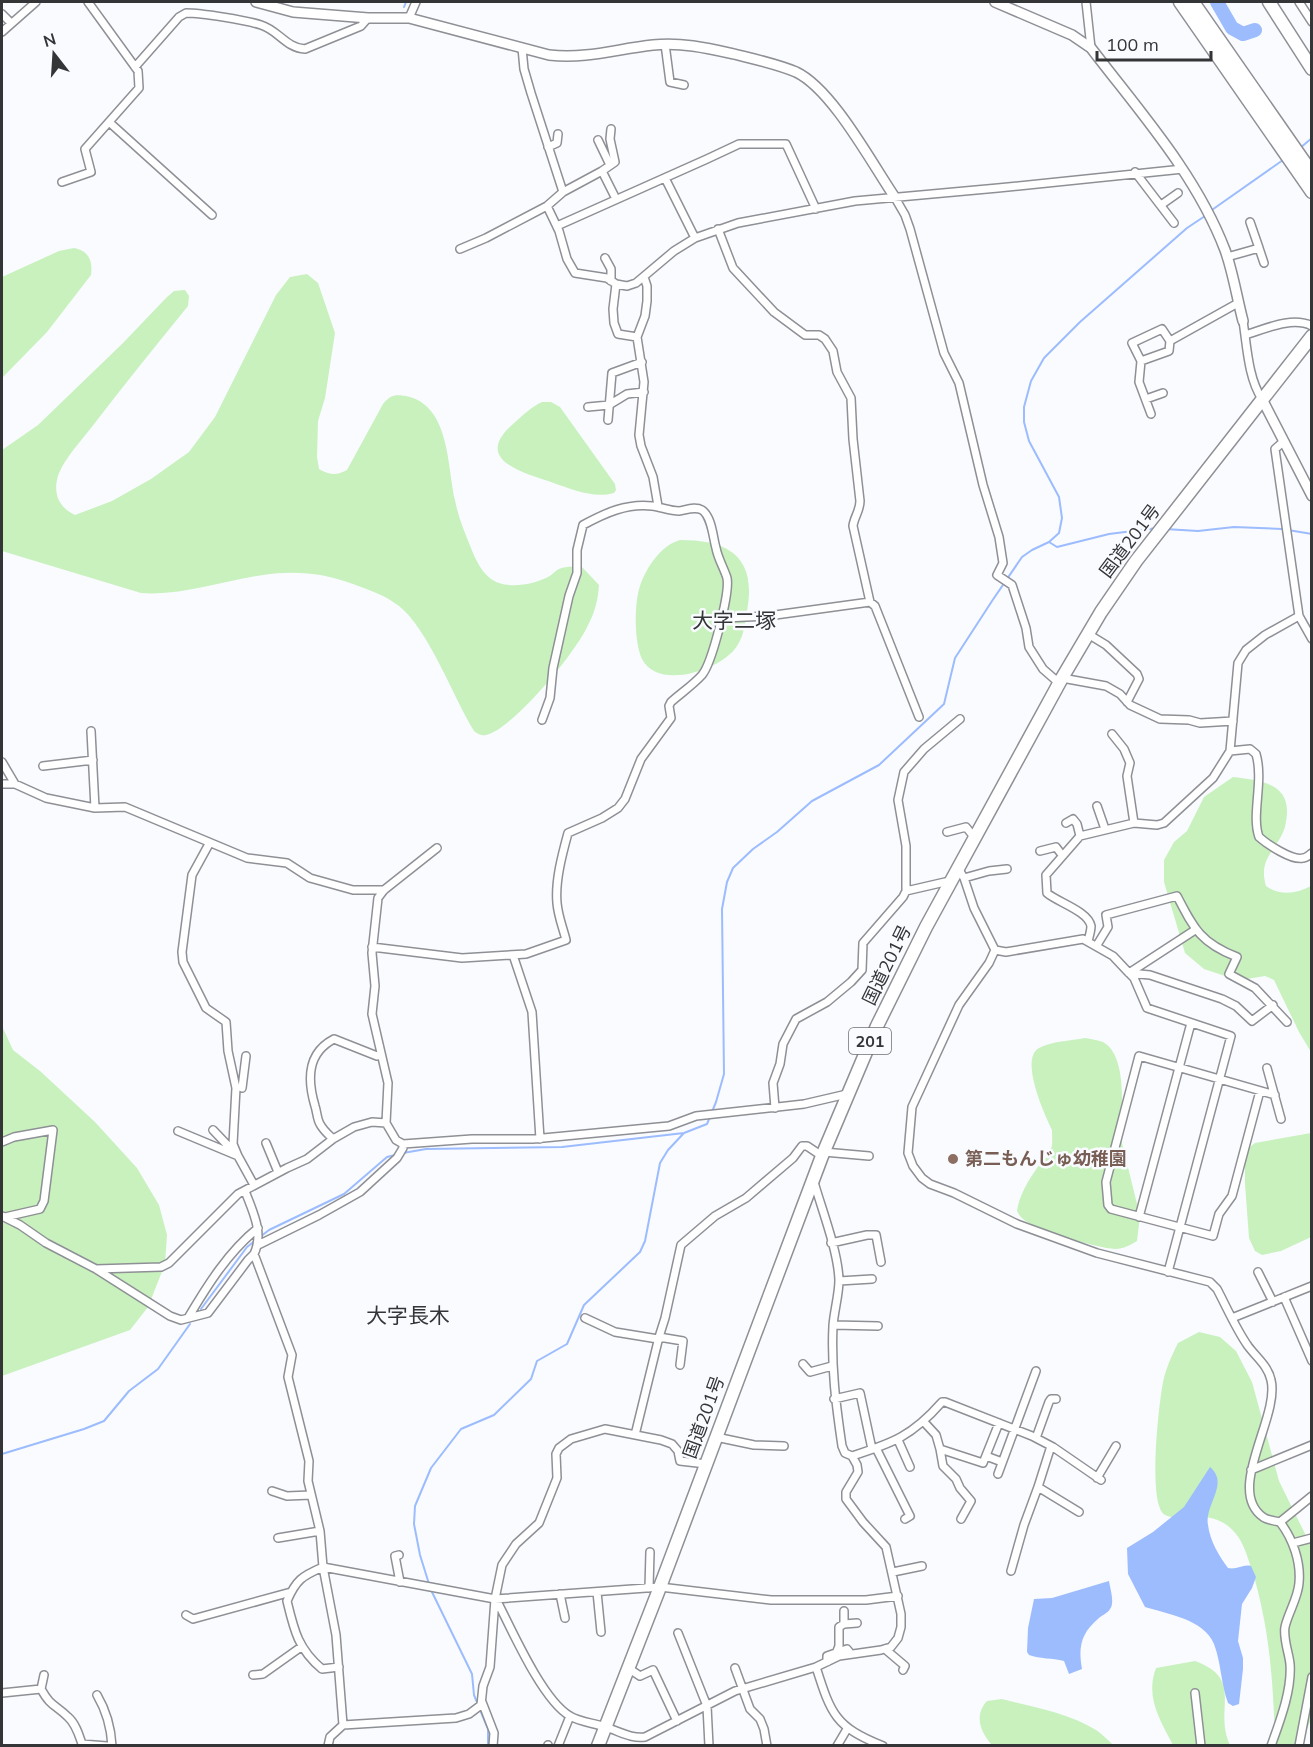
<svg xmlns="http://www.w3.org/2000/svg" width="1313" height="1747" font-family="Mulish,'Noto Sans JP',sans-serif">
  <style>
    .green { fill: #c8f1be }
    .water { fill: #9cbcfe }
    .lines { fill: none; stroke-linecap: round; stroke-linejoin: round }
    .stream { stroke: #9cbcfe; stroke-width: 2 }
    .river { stroke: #9cbcfe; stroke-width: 14 }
    .street-casing { stroke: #8e9095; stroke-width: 10 }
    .secondary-casing { stroke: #8e9095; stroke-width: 12 }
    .highway-casing { stroke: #8e9095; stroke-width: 15 }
    .street { stroke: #fff; stroke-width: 7 }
    .secondary { stroke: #fff; stroke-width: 9 }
    .highway { stroke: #fff; stroke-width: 12 }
    .education-dot { fill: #8d6e63; stroke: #f9fbff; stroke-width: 2 }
    .labels { text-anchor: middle; stroke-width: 5; stroke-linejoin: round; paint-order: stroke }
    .shield { fill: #f9fbff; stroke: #6f7073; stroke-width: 1.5 }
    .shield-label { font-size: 16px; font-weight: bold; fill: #343537 }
    .street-label { font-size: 18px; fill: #343537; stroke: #f9fbff }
    .education-label { font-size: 18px; font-weight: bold; fill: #785e54; stroke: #f9fbff; text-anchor: start }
    .quarter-label { font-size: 21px; fill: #343537; stroke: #f9fbff }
  </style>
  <rect width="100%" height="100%" fill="#f9fbff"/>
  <path class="green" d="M 74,248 C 89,251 93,261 91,275 L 47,332 L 2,378 L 2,277 L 59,251 Z
    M 307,274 L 318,283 L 335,333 L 325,398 L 318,421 L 317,457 L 319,469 C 330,475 336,476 347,470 L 383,404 C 390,395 395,394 406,396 C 450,405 447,465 455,500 C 458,517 465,533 471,548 C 476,561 484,578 499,583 C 514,588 534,584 548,577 C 552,575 555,571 559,569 C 566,566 574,567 582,567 L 599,585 C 598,600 595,612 588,625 C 577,651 513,729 486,735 C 481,736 478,734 474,731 C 453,697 429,630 399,606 C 385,595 369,590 353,584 C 325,573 293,570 263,575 C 222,581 183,596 141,593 L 2,551 L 2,450 L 38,425 L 123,343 L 166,298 L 174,291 L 185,290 L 189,296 L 188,306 C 155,347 122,387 91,428 C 80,442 66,457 59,473 C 52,492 58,507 75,515 L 112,501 L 151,479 L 189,452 L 215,417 L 276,295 L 290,277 Z
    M 542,402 L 551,402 L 560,407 L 615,484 L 616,490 L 614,493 C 594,499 571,489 551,482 C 523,472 472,460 513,424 C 522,416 531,407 542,402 Z
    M 680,540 C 729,540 757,557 747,611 C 745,623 744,636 737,646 C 722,670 658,691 642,659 C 634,643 634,603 640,586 C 646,568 661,545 680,540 Z
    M 1233,777 C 1256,780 1287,782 1287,811 C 1287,816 1286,824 1284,830 C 1275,852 1258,859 1266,886 C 1280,896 1296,894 1311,886 L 1311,1052 L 1299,1032 L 1274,980 L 1265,976 L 1241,980 L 1225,976 L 1204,969 L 1185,953 L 1164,882 L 1164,860 L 1174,842 L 1187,831 L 1204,797 Z
    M 2,1026 L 13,1050 L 40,1071 L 95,1122 L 137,1168 L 159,1205 L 167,1235 L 165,1264 L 148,1307 L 130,1330 L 2,1376 Z
    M 1085,1038 C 1091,1039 1098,1040 1103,1042 C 1120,1051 1122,1081 1122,1098 C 1122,1110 1118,1119 1119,1131 L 1140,1216 L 1137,1241 C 1130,1245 1124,1249 1115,1249 C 1097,1248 1036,1230 1023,1219 C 1020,1217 1019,1214 1017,1211 C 1019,1196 1028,1181 1037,1168 C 1041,1162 1049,1157 1051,1149 C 1053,1143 1052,1137 1052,1130 C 1045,1115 1019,1059 1039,1048 C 1052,1041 1070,1041 1085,1038 Z
    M 1311,1133 L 1311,1237 L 1281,1251 L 1262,1255 L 1255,1251 L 1249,1238 L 1245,1184 L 1245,1160 L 1250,1147 L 1255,1143 Z
    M 1199,1332 L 1220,1337 L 1236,1351 L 1252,1382 L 1279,1481 L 1311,1546 L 1311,1719 L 1301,1745 L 1271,1745 L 1275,1739 C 1273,1682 1270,1635 1255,1580 C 1250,1566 1247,1551 1239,1538 C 1225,1517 1206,1515 1183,1517 C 1177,1517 1170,1518 1165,1515 C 1147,1505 1159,1403 1163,1382 C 1166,1368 1172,1355 1178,1343 Z
    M 1195,1661 C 1245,1679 1213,1709 1230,1745 L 1173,1745 C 1160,1720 1145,1697 1156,1668 Z
    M 1002,1699 C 1033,1707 1069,1713 1096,1730 C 1102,1734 1108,1740 1113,1745 L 992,1745 C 980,1732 974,1715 987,1701 Z"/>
  <path class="water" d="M 1210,1467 C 1230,1484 1204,1505 1208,1525 C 1210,1541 1219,1556 1228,1568 C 1237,1570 1243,1564 1251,1566 L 1256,1577 L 1252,1588 L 1242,1604 L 1238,1641 L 1243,1658 L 1243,1669 L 1239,1704 L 1233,1706 L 1228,1703 C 1221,1684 1221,1662 1214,1644 C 1204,1619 1167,1614 1145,1607 L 1128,1574 L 1127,1548 L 1153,1532 L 1184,1507 Z
    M 1109,1581 C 1110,1588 1115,1603 1110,1609 C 1108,1613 1102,1615 1099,1618 C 1081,1633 1078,1647 1082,1669 L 1069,1674 L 1064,1661 C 1052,1658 1040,1659 1029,1655 L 1027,1652 L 1028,1628 L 1034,1599 L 1052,1598 Z"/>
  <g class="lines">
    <path class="stream" d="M 404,7 L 406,2
      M 1300,148 L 1312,138
      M 1209,212 L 1283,160
      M 1165,529 L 1198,531 L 1234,527 L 1282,529 L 1312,534
      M 1049,542 L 1057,547 L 1109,534 L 1157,528
      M 403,1153 L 426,1149 L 562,1147 L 684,1133 L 707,1124 L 716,1102 L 724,1074 L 722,909 L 727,882 L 733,868 L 753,849 L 777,832 L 812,801 L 879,765 L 944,704 L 955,658 L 992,601 L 1022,557 L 1032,550 L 1049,542 L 1059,533 L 1062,518 L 1059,497 L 1029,441 L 1024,422 L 1024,407 L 1031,381 L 1044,358 L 1080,322 L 1187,228 L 1205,216
      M 260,1237 L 269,1230 L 344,1194 L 387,1157 L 395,1155
      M 201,1309 L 247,1247 L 256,1240
      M 2,1454 L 84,1429 L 104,1421 L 129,1391 L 158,1369 L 190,1324
      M 429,1584 L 420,1555 L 414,1524 L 415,1506 L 431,1468 L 461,1429 L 494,1415 L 531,1379 L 537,1361 L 567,1344 L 584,1305 L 640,1252 L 645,1241 L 660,1163 L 668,1150 L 684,1133
      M 431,1590 L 472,1674 L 474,1695 L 488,1729 L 488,1746"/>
    <path class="river" d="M 1217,2 L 1232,28 L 1243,34 L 1255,30"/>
    <g class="street-casing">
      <path id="street" d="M 1086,2 L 1091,48
        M 1299,2 L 1312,22
        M 2,14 L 11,23
        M 409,18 L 416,2
        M 2,32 L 36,2
        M 665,44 L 670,82 L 684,85
        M 135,67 L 179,17 L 186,13 C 201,13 246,20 261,25 C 278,30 286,48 305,49 L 361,26 L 368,18
        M 109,122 L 212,215
        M 598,140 L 610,165
        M 548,147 L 557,143 L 558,134
        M 602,171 L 615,162 L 610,139 L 611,129
        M 1135,172 L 1174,223
        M 665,178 L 695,238
        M 62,182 L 91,172 L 85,149 L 139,88 L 138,71 L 88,2
        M 563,192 L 602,171 L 616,199
        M 894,196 L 905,215 L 910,229 L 944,353 L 959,383 L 983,485 L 999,537 L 1003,563 L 997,575 L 1012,585 L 1026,628 L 1029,647 L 1043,669 L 1059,683
        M 1161,205 L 1178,193
        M 547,206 L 559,231 L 567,259 L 575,273 L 607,278 L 616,284 L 627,286 L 636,283 L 674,251 L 695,238 L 738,223 L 855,201 L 998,188 L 1183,169
        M 557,226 L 707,159 L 739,144 L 786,144 L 816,209
        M 718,229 L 733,268 L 774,312 L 805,335 L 819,335 L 825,339 L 833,351 L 837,372 L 851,398 L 853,439 L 860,501 C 860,511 854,517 853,526 L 870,602
        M 1259,248 L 1264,263
        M 460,249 L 486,238 L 547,206 L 563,192 L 531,93 L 524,69 L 522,48
        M 1227,257 L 1259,248 L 1250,222
        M 605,258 L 611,269 L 611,281
        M 644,277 L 647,286 L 647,301 L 645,316 L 637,337 L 644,382 L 639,435 L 641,446 L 653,477 L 658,506
        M 616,284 L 613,309 L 614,323 L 618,334 L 637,337
        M 1243,321 C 1247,346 1248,378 1262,399
        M 1245,335 C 1265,329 1292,316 1312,326
        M 1170,341 L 1169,351 L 1141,361 L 1132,343 L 1162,329 L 1170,341 L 1238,303
        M 1141,361 L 1139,382 L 1151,414
        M 1146,399 L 1163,393
        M 588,407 L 609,405 L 627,394 L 644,392
        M 608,420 L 612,373 L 642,362
        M 1283,442 L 1275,449 L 1299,616 L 1312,639
        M 1299,616 L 1265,635 L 1246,650 L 1238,663 L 1230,751 L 1250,749 L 1256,754 C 1264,781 1251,815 1259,837 C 1267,844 1292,861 1303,858 C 1306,858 1309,855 1312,853
        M 723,618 L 768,616 L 870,602 L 875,606 L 919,717
        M 1088,634 L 1106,645 L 1137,674 L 1139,679 L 1127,702
        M 1062,678 L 1106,686 L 1120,694 L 1130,705 L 1160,719 L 1189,720 L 1200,723 L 1233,721
        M 91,731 L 95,808
        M 1112,734 L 1124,749 L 1130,763 L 1127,776 L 1134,823
        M 2,762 L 15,784
        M 43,766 L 93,760
        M 2,784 L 15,784 L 46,798 L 95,808 L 125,807 L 247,858 L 287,863 L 310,878 L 353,890 L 384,890
        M 1097,806 L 1105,829
        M 1066,823 L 1073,819 L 1077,824 L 1080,836
        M 947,832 L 966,827 L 974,837
        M 209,844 L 192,875 L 182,952 L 183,962 L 206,1008 L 226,1022 L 228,1051 L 236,1088 L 233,1144 L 238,1156
        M 437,848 L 384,890 L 378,898 L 372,953 L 375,986 L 372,1014 L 388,1083 L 386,1123 L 396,1140 L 403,1144 L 472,1139 L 533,1139 L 669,1126 L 696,1116 L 804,1104 L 847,1094
        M 1040,851 L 1056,847 L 1062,855
        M 958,868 L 964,878 L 974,908 L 995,950
        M 964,878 L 989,871 L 1007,869
        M 906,891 L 906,846 L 898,800 L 904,772 L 924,749 L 960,719
        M 1088,941 C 1089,937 1091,931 1091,926 C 1088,911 1057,902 1047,893 L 1046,875 L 1080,836 L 1134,823 L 1157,825 L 1164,823 L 1213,778 L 1230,751
        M 1097,945 L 1108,927 L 1106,915 L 1177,896 C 1194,929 1201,943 1237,957 L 1229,974 L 1255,988 L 1287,1022
        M 372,947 L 462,958 L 526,954 L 566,940 C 563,928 558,916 557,903 C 555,881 562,855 568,833 L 602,818 L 618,808 L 625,799 L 641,759 L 671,718 L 669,706 L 671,702 C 681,693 693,685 702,675 C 712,663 730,593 727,578 C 724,568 718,559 716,548 C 713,538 712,517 702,510 C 695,506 686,510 679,511 C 670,511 661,507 652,506 C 627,503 605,513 583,525 L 577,550 L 577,573 L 569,596 L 553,668 L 550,698 L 542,720
        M 995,950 L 989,963 L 959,1005 L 912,1107 L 908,1153 L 913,1166 L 922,1178 L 930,1184 L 954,1193 L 1017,1224 L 1097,1253 L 1210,1282 L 1217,1289 C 1227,1308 1236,1329 1248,1346 C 1257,1358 1268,1366 1271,1380 C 1280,1417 1225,1490 1263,1517 C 1267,1520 1274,1521 1280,1522 L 1312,1496
        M 995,950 L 1006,952 L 1083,939 L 1113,956 L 1129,973 L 1134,978 L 1147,1008 L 1231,1036 L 1168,1272
        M 513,955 L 532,1012 L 540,1139
        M 1129,973 L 1150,975 L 1222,999 L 1236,1006 L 1252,1021 L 1273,1005
        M 1129,973 L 1195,930
        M 1267,1068 L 1281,1119
        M 242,1088 L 246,1056
        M 1260,1091 L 1232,1196 L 1219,1214 L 1213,1236 L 1111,1209 L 1108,1205 L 1106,1182 L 1139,1056 L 1275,1095
        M 775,1108 L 773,1083 L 780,1064 L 783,1044 L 796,1019 L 827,1002 L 851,982 L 862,970 L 863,943 L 903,897 L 906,891 L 945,882 L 949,883
        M 213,1130 L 234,1152
        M 178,1131 L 238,1156 L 254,1185
        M 333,1139 C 329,1135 323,1130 320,1124 C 317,1119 317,1112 315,1106 C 307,1079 307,1053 334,1039 L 377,1056
        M 2,1142 L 14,1137 L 53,1130 L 44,1201 L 40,1209 L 5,1217
        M 266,1143 L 278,1172
        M 824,1152 L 869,1156
        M 245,1191 C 253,1212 264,1233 254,1254 L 292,1355 L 288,1377 L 309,1461 L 308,1481 L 320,1531 L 323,1567 L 336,1635 L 343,1725
        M 2,1216 L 20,1225 L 46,1243 L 96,1269 L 170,1316 L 181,1320 L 208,1313 L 248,1260 L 254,1254
        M 1139,1217 L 1191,1023
        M 831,1243 L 867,1235 L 876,1235 L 881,1262
        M 258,1245 L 319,1215 L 360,1192 L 397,1158 L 403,1148 L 403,1144
        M 96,1269 L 161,1267 L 169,1263 L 238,1194 L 287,1168 L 307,1159 L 333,1139 L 354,1127 L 372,1122 L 386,1123
        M 1258,1272 L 1273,1302
        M 839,1281 L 872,1279
        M 1284,1297 L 1312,1361
        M 188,1318 C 207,1286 228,1252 258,1228
        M 585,1318 L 615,1332 L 658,1339
        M 1232,1318 L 1312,1286
        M 833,1325 L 878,1326
        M 659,1337 L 683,1341 L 680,1365
        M 803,1364 L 810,1372 L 832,1366
        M 834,1399 L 860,1393 L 872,1449
        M 924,1422 L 936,1435 L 940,1449 L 983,1463 L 999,1423
        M 635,1435 L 659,1337 L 665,1318 L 681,1245 L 715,1216 L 746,1198 L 793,1158 L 802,1146 L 807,1146 L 822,1156
        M 716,1437 L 754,1445 L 784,1446
        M 1036,1438 L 1049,1402 L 1051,1399 L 1056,1399
        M 898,1440 L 910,1467
        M 1051,1446 L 1038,1487 L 1079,1512
        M 876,1448 L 910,1516 L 905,1519
        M 940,1449 L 943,1466 L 956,1479 L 960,1488 L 971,1501 L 961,1519
        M 852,1456 C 893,1443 912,1436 942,1402 L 945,1402 L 1032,1436 L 1053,1447 L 1101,1480
        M 986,1456 L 1002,1462
        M 1251,1470 L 1312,1445
        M 998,1474 L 1036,1371
        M 1097,1478 L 1116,1446
        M 272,1491 L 287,1496 L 311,1495
        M 278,1538 L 320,1531
        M 1293,1543 L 1312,1538
        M 399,1555 L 395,1556 L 400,1582
        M 1011,1571 L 1024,1525 L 1038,1487
        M 893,1572 L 922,1566
        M 649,1588 L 650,1552
        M 597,1592 L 601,1632
        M 560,1594 L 565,1618
        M 496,1599 C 511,1628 542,1700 570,1716 C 580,1722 594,1723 605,1727 C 619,1731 631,1739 645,1737 L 735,1691 L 816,1667 L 839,1656 L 881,1650 L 891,1647 L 898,1638 L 901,1627 L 901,1614 L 886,1547 L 863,1522 L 846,1499 L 846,1492 L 858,1472 L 857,1465 L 852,1456 L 845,1453 L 842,1446 C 836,1405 831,1367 833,1326 C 834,1311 839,1295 839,1280 C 838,1251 822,1210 814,1182
        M 186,1615 L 193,1619 L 291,1592
        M 844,1624 L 844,1611
        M 678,1633 L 707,1706 L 709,1746
        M 885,1649 L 905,1666 L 903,1670
        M 837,1651 L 839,1646 L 839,1627 L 844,1624 L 857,1623
        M 827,1662 L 827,1656 L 847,1649 L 851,1654
        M 339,1667 L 322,1669 C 298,1649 294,1630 287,1601 C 296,1580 302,1576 323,1567 L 495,1599 L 660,1587 L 771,1600 L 866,1600 L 898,1596
        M 816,1667 C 831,1714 835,1727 883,1746
        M 628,1668 L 640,1676 L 653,1670 L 677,1721
        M 735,1668 L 750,1709 L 760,1719 L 764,1729 L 767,1746
        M 44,1675 L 41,1689 C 51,1707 55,1704 68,1717 C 76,1724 79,1735 82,1744 L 107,1746
        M 253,1675 L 263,1674 L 301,1647
        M 2,1693 L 41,1689
        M 1195,1693 L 1201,1746
        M 97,1695 C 107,1712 111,1727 112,1746
        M 482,1702 L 494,1733 L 493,1746
        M 548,1745 L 548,1746
        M 328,1746 L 330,1737 L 343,1725 L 456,1718 L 469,1714 L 481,1705 L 483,1686 L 490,1667 L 495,1599 L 502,1565 L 516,1544 L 539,1523 L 557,1478 L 556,1454 L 559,1448 L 571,1439 L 605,1429 L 661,1440 L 672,1444 L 678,1451 L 680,1461 L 706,1464
        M 558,1746 L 570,1716
        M 837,1746 L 847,1729
        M 1271,1746 C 1280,1721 1292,1690 1290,1664 C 1289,1653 1283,1639 1285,1627 C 1288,1613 1298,1598 1299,1583 C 1301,1562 1293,1539 1280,1522
        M 1299,1746 L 1312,1677"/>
    </g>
    <g class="secondary-casing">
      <path id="secondary" d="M 256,2 L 293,12 L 368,18 L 409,18 L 549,55 C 588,59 616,49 653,45 C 681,42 707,48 734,54 C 754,59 777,64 796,72 C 832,89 871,162 894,196
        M 995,2 L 1072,35 L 1091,48 C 1139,111 1196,174 1225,250 C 1233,272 1237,298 1243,321
        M 1262,399 L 1312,496"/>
    </g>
    <g class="highway-casing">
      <path id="highway" d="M 1180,2 L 1312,192
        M 1193,2 L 1312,173
        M 1269,2 L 1312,69
        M 598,1746 L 660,1587 L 822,1156 L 877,1026 L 926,927 L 1062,678 L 1101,612 L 1136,561 L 1312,336"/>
    </g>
    <use href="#street" class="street"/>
    <use href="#secondary" class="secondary"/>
    <use href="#highway" class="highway"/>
  </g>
  <circle class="education-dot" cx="953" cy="1159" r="6"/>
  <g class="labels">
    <rect class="shield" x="849" y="1028" width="42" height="26" rx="4.5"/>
    <g class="shield-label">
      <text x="870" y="1047">201</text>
    </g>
    <g class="street-label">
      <text transform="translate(1130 541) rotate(-53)" y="6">国道201号</text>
      <text transform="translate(887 965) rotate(-64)" y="6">国道201号</text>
      <text transform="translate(704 1417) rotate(-70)" y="6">国道201号</text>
    </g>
    <g class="education-label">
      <text x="965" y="1165">第二もんじゅ幼稚園</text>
    </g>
    <g class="quarter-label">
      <text x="734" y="628">大字二塚</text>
      <text x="408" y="1323">大字長木</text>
    </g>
  </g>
  <rect width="1313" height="1747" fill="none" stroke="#343537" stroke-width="6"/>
  <g transform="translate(54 54) rotate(343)" stroke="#f9fbff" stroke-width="4.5" paint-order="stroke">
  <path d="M0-4.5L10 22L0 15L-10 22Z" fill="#343537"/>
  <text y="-9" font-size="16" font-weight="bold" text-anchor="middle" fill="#343537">N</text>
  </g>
  <path d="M1097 51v9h114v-9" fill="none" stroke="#343537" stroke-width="3"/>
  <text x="1106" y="51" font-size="18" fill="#343537" stroke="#f9fbff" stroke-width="4.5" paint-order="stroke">100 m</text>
</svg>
